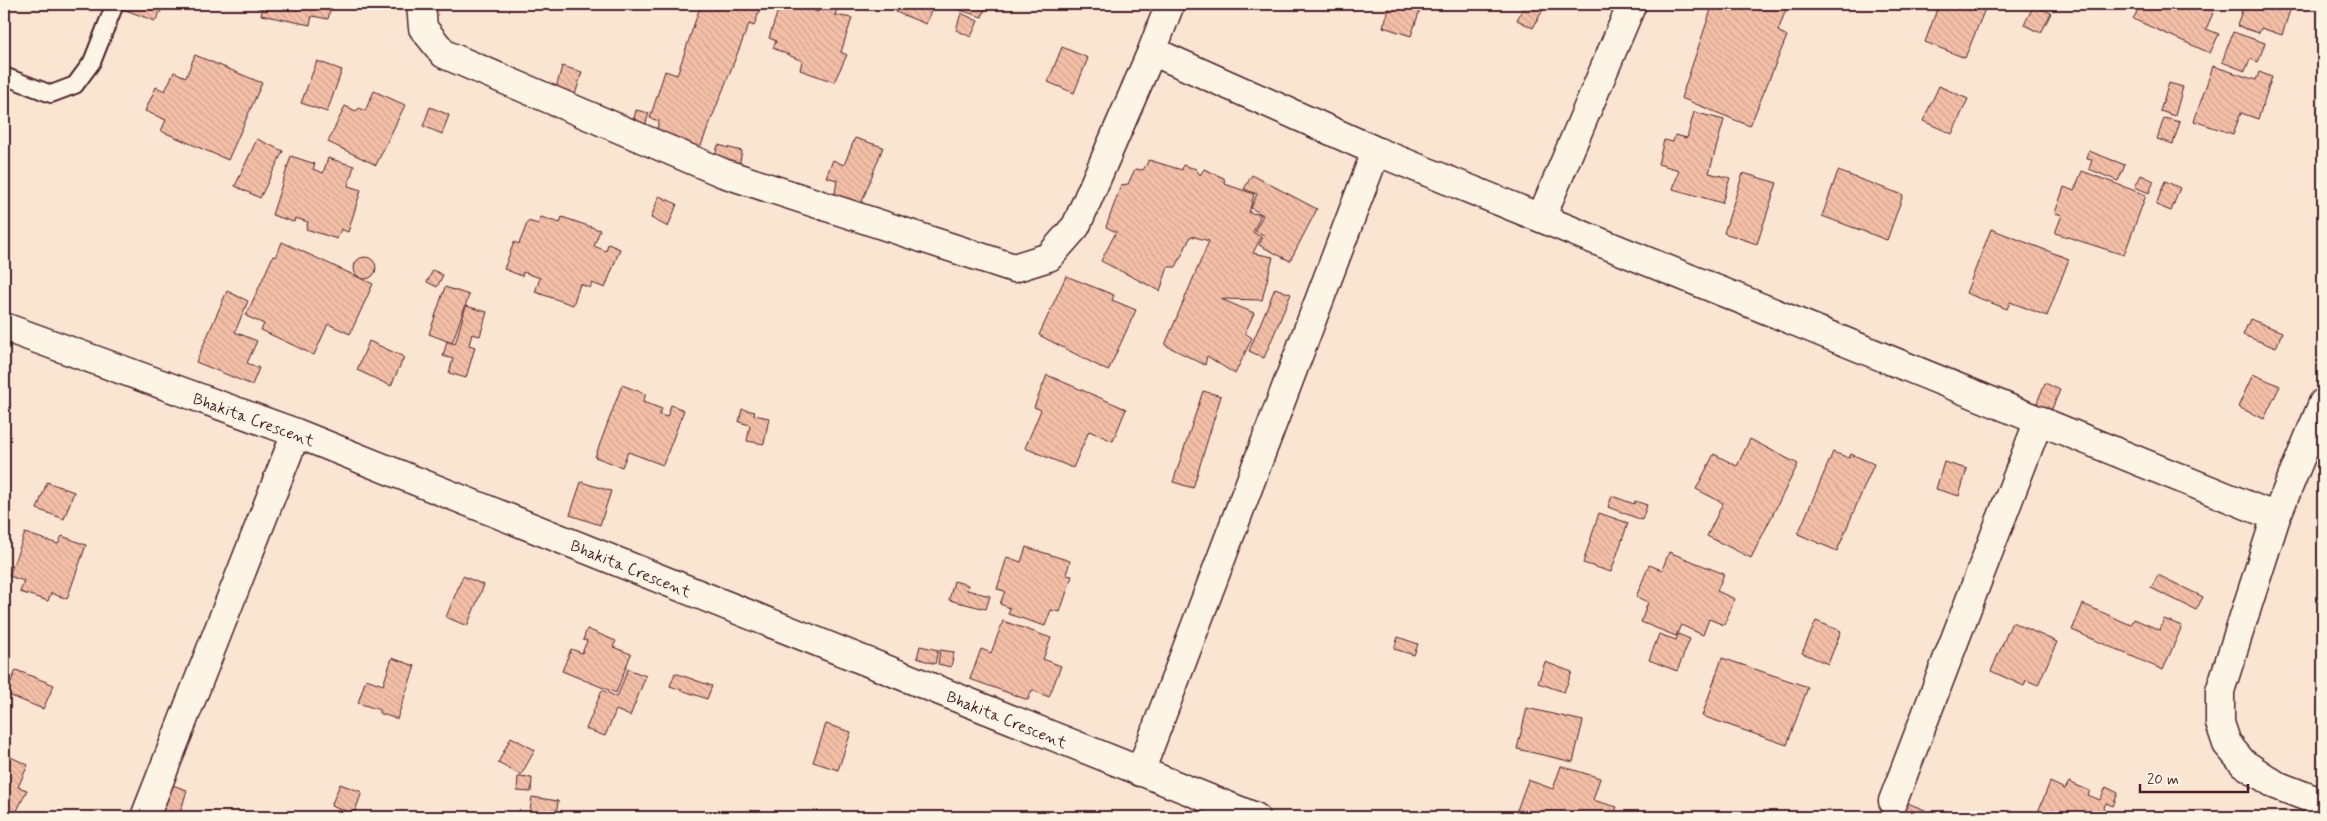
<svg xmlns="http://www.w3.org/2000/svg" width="2327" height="821" font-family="Mynerve,sans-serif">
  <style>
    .building { fill: url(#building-back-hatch); stroke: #4a1f2b }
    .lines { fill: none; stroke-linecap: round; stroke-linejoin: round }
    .service-casing { stroke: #4a1f2b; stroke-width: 20 }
    .minor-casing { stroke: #4a1f2b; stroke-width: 31 }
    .service { stroke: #fcf5e5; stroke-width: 16 }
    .minor { stroke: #fcf5e5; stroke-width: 28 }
    .labels { text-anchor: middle; stroke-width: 4.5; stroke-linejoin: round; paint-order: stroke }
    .street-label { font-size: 16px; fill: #4a1f2b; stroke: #fcf5e5 }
  </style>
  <defs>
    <pattern id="building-back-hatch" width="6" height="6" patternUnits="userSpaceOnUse" patternTransform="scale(1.25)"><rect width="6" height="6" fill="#f4bfa7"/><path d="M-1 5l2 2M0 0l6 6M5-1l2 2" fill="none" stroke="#d3a490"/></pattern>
  </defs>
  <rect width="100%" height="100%" fill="#fae5d2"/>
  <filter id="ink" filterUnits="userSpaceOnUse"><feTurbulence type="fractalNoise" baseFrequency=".02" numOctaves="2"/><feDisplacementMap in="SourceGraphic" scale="10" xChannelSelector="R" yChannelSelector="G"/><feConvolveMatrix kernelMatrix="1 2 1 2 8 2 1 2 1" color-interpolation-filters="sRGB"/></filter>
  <g filter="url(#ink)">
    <path class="building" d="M 126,4 L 165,4 L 155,21 L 123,9 Z
      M 248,4 L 331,4 L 328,19 L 312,16 L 310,25 L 261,15 L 263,9 L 248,5 Z
      M 701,4 L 762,4 L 754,26 L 749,24 L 698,153 L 655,136 L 659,121 L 650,118 L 665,71 L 677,75 Z
      M 780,4 L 798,4 L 818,12 L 819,4 L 826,4 L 838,6 L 835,15 L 852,18 L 841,52 L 847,55 L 834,82 L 800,70 L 802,61 L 773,48 L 776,41 L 769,38 Z
      M 899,4 L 934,4 L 926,24 L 896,12 Z
      M 941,4 L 987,4 L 982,17 Z
      M 1391,4 L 1422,4 L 1411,36 L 1383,27 Z
      M 1525,4 L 1541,4 L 1545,6 L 1533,28 L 1517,20 Z
      M 1713,4 L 1788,4 L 1778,31 L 1787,36 L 1750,126 L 1681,98 Z
      M 1939,4 L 1987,4 L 1965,58 L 1925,42 Z
      M 2141,4 L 2217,4 L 2206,29 L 2219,34 L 2210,53 L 2133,19 Z
      M 2244,4 L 2292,4 L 2282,35 L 2261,28 L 2259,33 L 2237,26 Z
      M 2034,5 L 2051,13 L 2041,33 L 2024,25 Z
      M 961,13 L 978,21 L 971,37 L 956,30 Z
      M 2233,32 L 2265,43 L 2258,62 L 2250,59 L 2245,71 L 2222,62 Z
      M 1062,47 L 1088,58 L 1074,93 L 1048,82 Z
      M 195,55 L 262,83 L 228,160 L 161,131 L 166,120 L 145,111 L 156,87 L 165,91 L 174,72 L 186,77 Z
      M 317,61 L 342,70 L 327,112 L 301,103 Z
      M 562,66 L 582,72 L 574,98 L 555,92 Z
      M 2213,66 L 2256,80 L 2259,72 L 2272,77 L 2258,119 L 2241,113 L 2233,134 L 2194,121 Z
      M 2169,83 L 2183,87 L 2175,116 L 2160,111 Z
      M 1939,86 L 1968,99 L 1952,134 L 1923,121 Z
      M 374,91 L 405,105 L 376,165 L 328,142 L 345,106 L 356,111 L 359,108 L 365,111 Z
      M 430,107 L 449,115 L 442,134 L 423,126 Z
      M 636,110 L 649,113 L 645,126 L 633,123 Z
      M 1694,112 L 1724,120 L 1709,173 L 1730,178 L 1722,203 L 1673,189 L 1679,170 L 1658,164 L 1664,140 L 1673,142 L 1675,135 L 1687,138 Z
      M 2164,118 L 2180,122 L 2173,144 L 2157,139 Z
      M 855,138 L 883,147 L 860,207 L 834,200 L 837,180 L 826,177 L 833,160 L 844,165 Z
      M 257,139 L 283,151 L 260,198 L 235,186 Z
      M 718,145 L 742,151 L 738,171 L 713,164 Z
      M 2089,151 L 2125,165 L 2118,181 L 2089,169 L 2092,160 L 2087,159 Z
      M 291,156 L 315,164 L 313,169 L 323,173 L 328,158 L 354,166 L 348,186 L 361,190 L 348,232 L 341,229 L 337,239 L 306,229 L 308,222 L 295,218 L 294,222 L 272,215 Z
      M 1149,160 L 1182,170 L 1183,165 L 1196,169 L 1200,175 L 1204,169 L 1224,178 L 1225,184 L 1254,194 L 1249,213 L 1261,214 L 1253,232 L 1261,237 L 1253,253 L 1273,257 L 1262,300 L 1221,299 L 1254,313 L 1245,333 L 1252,338 L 1235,374 L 1207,356 L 1205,365 L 1165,345 L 1209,241 L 1191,236 L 1176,267 L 1168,267 L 1160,291 L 1101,261 L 1116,232 L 1106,227 L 1121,185 L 1128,184 L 1135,169 L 1143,170 Z
      M 1838,171 L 1903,195 L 1887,240 L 1822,216 Z
      M 2082,171 L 2146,195 L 2124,255 L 2055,233 L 2062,215 L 2055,213 L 2064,187 L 2074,191 Z
      M 1743,173 L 1777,183 L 1757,244 L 1724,233 Z
      M 1252,175 L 1317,209 L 1290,261 L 1259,245 L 1264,235 L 1255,231 L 1263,215 L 1251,208 L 1257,194 L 1244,189 Z
      M 2141,175 L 2154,181 L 2149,193 L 2135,187 Z
      M 2165,181 L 2180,188 L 2171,211 L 2156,205 Z
      M 659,196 L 677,204 L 668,227 L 651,218 Z
      M 541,217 L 560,223 L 562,217 L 600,230 L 594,246 L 606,251 L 608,244 L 620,249 L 605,288 L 592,283 L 590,288 L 580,284 L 573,305 L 535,292 L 540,278 L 523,272 L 522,276 L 504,269 L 514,242 L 519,244 L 528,221 L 538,224 Z
      M 1991,229 L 2069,259 L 2047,316 L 2010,302 L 2007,309 L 1966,293 Z
      M 282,242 L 373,284 L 350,334 L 328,324 L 314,355 L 261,330 L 264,324 L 246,316 L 273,256 L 276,257 Z
      M354 268a11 11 0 1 1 22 0a11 11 0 1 1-22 0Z
      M 433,270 L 443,275 L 437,287 L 427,282 Z
      M 1066,276 L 1114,295 L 1112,300 L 1136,310 L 1108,371 L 1039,335 Z
      M 445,287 L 469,295 L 452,343 L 429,334 Z
      M 1275,288 L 1291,294 L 1264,358 L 1249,351 Z
      M 227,291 L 248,301 L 235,332 L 257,341 L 247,363 L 259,368 L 252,385 L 196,362 Z
      M 466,306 L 487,312 L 480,336 L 472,334 L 469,345 L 475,347 L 466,378 L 449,373 L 453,359 L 443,356 L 447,341 L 455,344 Z
      M 2250,319 L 2282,332 L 2276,348 L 2243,335 Z
      M 369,341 L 404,357 L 391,386 L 357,370 Z
      M 2253,374 L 2280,386 L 2264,419 L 2238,407 Z
      M 1047,375 L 1126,409 L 1113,441 L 1089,431 L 1073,468 L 1025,448 L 1041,410 L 1034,407 Z
      M 2045,383 L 2060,390 L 2051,411 L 2036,405 Z
      M 622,385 L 646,394 L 643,402 L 662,409 L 659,415 L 667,417 L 671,405 L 684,410 L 663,465 L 628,452 L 622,467 L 595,457 Z
      M 1203,391 L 1221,396 L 1193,488 L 1173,482 Z
      M 742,409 L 755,412 L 754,415 L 769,418 L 764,444 L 747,441 L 750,425 L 739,422 Z
      M 1750,439 L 1798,464 L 1751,558 L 1707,536 L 1723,503 L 1696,489 L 1714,454 L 1737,466 Z
      M 1833,452 L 1849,458 L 1851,454 L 1874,464 L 1837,551 L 1798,534 Z
      M 1944,462 L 1967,469 L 1959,496 L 1936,489 Z
      M 47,482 L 74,492 L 64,519 L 37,509 Z
      M 581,482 L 611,491 L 600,525 L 570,515 Z
      M 1612,496 L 1634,504 L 1635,501 L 1647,505 L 1642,520 L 1608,507 Z
      M 1599,513 L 1628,523 L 1611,572 L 1583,563 Z
      M 25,533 L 58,544 L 62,536 L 86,545 L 67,599 L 51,593 L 48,601 L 20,592 L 24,581 L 9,576 Z
      M 1026,547 L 1070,561 L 1066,575 L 1072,576 L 1060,612 L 1051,610 L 1045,626 L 1008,614 L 1010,608 L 1000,604 L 1005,591 L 997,589 L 1007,557 L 1021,562 Z
      M 1669,552 L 1724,574 L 1717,591 L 1735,599 L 1724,625 L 1709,619 L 1703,635 L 1681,625 L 1676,636 L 1641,622 L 1648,602 L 1636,597 L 1649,565 L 1662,570 Z
      M 2158,575 L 2203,597 L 2196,610 L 2151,588 Z
      M 463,576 L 484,585 L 467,626 L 446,617 Z
      M 954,581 L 968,585 L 967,590 L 990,596 L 986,609 L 949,600 Z
      M 2083,604 L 2131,625 L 2134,619 L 2160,630 L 2164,619 L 2182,626 L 2163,670 L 2072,630 Z
      M 1003,621 L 1051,638 L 1043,659 L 1061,666 L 1049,697 L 1032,690 L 1028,700 L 970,679 L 981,649 L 991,653 Z
      M 1816,621 L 1841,631 L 1828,664 L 1802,653 Z
      M 2012,622 L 2057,642 L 2038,685 L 2026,680 L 2024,686 L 1991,671 Z
      M 587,629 L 616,641 L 613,647 L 631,654 L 616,693 L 562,671 L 571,649 L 582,653 L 587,641 L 583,640 Z
      M 1659,634 L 1676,640 L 1678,634 L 1690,639 L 1677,671 L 1649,660 Z
      M 1398,637 L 1418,644 L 1414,655 L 1394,649 Z
      M 920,646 L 938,650 L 935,664 L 917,658 Z
      M 940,650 L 954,652 L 951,667 L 938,664 Z
      M 392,658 L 415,666 L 397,719 L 379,713 L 380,710 L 358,703 L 366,679 L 383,685 Z
      M 1722,658 L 1808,687 L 1787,745 L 1702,716 Z
      M 1545,662 L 1572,672 L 1564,692 L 1538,683 Z
      M 628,669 L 646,676 L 630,716 L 616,710 L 605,736 L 586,729 L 602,690 L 617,697 Z
      M 16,670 L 54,685 L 43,709 L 6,694 Z
      M 675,673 L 712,686 L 707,699 L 670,686 Z
      M 1527,708 L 1583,721 L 1573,762 L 1517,749 Z
      M 826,724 L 851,732 L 838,770 L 813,762 Z
      M 511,737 L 535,750 L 521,775 L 498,763 Z
      M 4,754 L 28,765 L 18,787 L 27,790 L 14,817 L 4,817 Z
      M 1561,766 L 1600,778 L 1593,800 L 1617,807 L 1613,817 L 1537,817 L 1517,810 L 1528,780 L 1553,789 Z
      M 518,777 L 532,778 L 531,792 L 517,791 Z
      M 2050,782 L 2065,789 L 2069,782 L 2090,791 L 2088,795 L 2100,800 L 2106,787 L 2118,793 L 2113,806 L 2106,803 L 2100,817 L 2036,817 Z
      M 166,783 L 187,790 L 179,817 L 166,817 L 156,814 Z
      M 340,784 L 362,792 L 354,814 L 331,806 Z
      M 532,797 L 558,801 L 556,817 L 529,817 Z
      M 1905,802 L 1925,810 L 1921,817 L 1898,817 Z
      M 500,813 L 526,817 L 499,817 Z"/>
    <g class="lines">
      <g class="service-casing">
        <path id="service" d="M 4,76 L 51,94 L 75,85 L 92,62 L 115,4"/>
      </g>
      <g class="minor-casing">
        <path id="minor" d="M 421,4 L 423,28 L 444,54 L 723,173 L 1014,268 L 1049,257 L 1076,226 L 1152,51 L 1170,4
          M 1152,51 L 1376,151 L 2276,517 L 2323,403
          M 1541,218 L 1632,4
          M 4,327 L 296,433 L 1255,817
          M 2276,517 L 2220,691 L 2220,723 L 2227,744 L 2243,763 L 2276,785 L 2323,803
          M 1140,772 L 1376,151
          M 1893,801 L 2039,420
          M 145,817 L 296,433"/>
      </g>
      <use href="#service" class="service"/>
      <use href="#minor" class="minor"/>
    </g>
  </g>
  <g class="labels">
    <g class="street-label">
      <text transform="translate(254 419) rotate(20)" y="6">Bhakita Crescent</text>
      <text transform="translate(631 568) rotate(22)" y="6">Bhakita Crescent</text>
      <text transform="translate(1007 719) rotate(22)" y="6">Bhakita Crescent</text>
    </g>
  </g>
  <rect width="2327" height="821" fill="none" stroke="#fcf5e5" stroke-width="20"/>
  <rect x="10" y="10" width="2307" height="801" fill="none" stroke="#4a1f2b" stroke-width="2" filter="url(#ink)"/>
  <path d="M2140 784v8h108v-8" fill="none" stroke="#4a1f2b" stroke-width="2.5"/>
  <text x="2147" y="784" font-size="15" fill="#4a1f2b" stroke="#fcf5e5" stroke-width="4" paint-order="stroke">20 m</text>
</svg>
